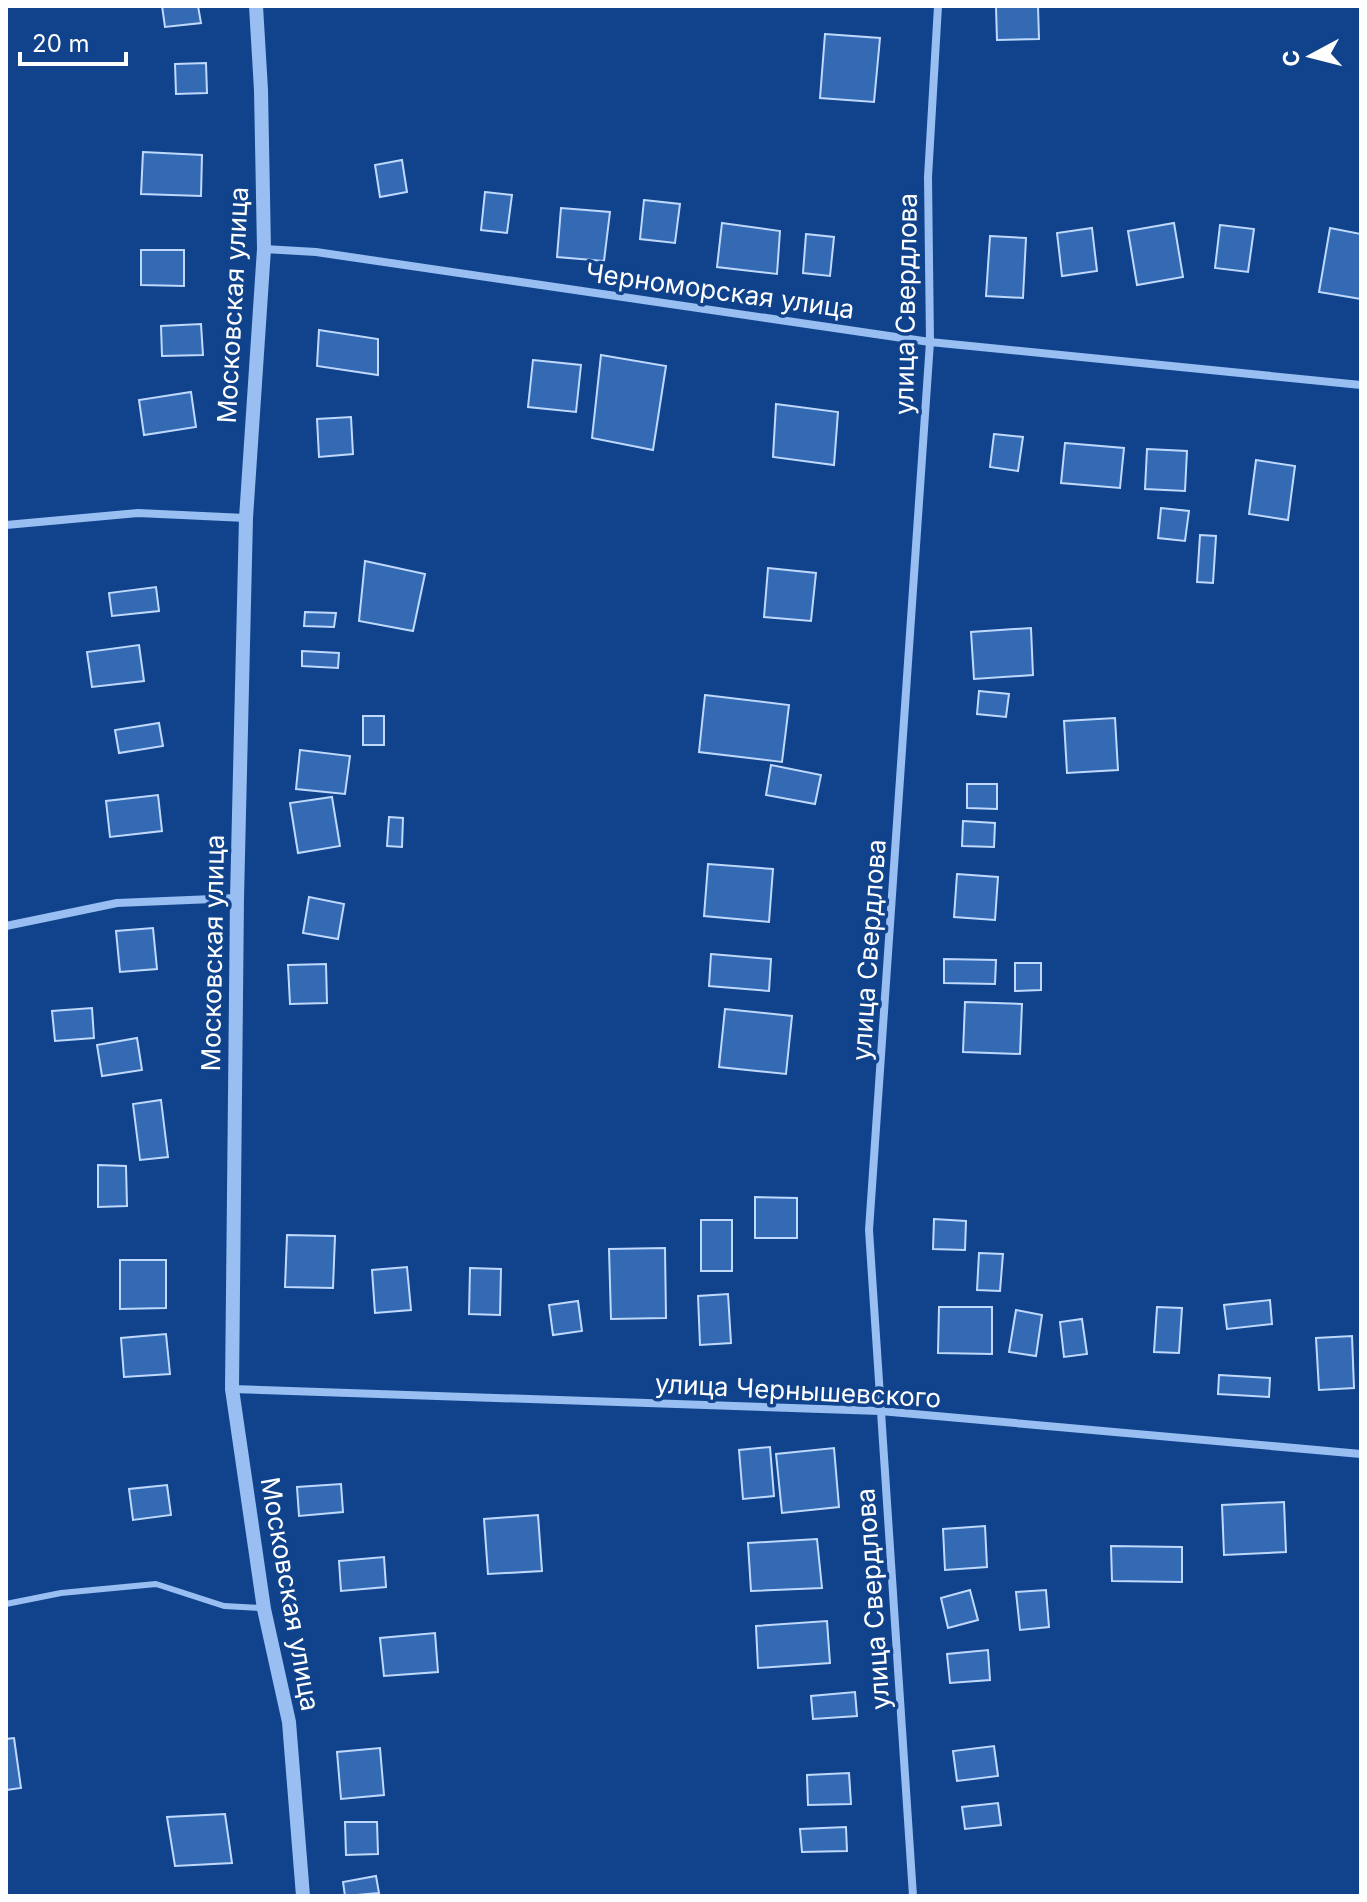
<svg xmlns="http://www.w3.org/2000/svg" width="1367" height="1902" font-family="Inter,sans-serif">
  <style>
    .building { fill: #346ab4; stroke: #bfd9fd; stroke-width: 2 }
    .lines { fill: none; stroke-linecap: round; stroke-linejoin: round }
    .service { stroke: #98bef2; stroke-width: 6 }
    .minor { stroke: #98bef2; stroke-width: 8 }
    .tertiary { stroke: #98bef2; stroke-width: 14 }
    .labels { text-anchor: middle; stroke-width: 7; stroke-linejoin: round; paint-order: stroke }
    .street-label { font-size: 26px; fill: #fff; stroke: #10438c }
  </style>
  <rect width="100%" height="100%" fill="#10438c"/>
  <path class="building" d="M 162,6 L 198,6 L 201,23 L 165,27 Z
    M 1038,6 L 1039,39 L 997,40 L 996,7 Z
    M 825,34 L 880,38 L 874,102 L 820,98 Z
    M 206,63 L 207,93 L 176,94 L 175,64 Z
    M 143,152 L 202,155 L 201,196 L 141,194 Z
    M 402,160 L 407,192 L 380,197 L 375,165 Z
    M 485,192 L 512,195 L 507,233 L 481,230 Z
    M 644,200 L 680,204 L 675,243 L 640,239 Z
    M 561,208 L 610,212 L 604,261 L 557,257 Z
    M 722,223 L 780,231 L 777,274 L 717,267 Z
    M 1174,223 L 1183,277 L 1137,285 L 1128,231 Z
    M 1220,225 L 1254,229 L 1248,272 L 1215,268 Z
    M 1092,228 L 1097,271 L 1062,276 L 1057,233 Z
    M 1330,228 L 1361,234 L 1361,299 L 1319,292 Z
    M 806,234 L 834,237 L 830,276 L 803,273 Z
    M 990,236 L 1026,238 L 1023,298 L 986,296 Z
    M 141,250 L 184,250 L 184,286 L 141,285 Z
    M 201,324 L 203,355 L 162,356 L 161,326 Z
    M 319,330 L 378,339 L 378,375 L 317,366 Z
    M 601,355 L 666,366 L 653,450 L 592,438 Z
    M 533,360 L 581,365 L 576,412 L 528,407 Z
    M 191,392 L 196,427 L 144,435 L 139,400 Z
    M 776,404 L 838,412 L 834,465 L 773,457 Z
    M 351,417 L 353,454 L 319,457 L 317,419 Z
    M 994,434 L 1023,437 L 1018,471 L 990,467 Z
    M 1065,443 L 1124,448 L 1120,488 L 1061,483 Z
    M 1147,449 L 1187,451 L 1185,491 L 1145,489 Z
    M 1256,460 L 1295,466 L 1288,520 L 1249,514 Z
    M 1161,508 L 1189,511 L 1185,541 L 1158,538 Z
    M 1200,535 L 1216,536 L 1213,583 L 1197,582 Z
    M 365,561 L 425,574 L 413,631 L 359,621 Z
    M 768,568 L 816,573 L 811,621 L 764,617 Z
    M 156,587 L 159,611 L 112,616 L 109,593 Z
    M 305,612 L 336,613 L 334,627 L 304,626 Z
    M 1031,628 L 1033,675 L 974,679 L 971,632 Z
    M 139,645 L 144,681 L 92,687 L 87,652 Z
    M 302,651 L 339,653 L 338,668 L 302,666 Z
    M 979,691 L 1009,694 L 1006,717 L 977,714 Z
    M 705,695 L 789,705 L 782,762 L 699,752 Z
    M 363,716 L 384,716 L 384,745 L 363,745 Z
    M 1115,718 L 1118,770 L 1067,773 L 1064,721 Z
    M 159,723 L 163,746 L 119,753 L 115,730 Z
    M 300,750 L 350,756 L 345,794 L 296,789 Z
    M 771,765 L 821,775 L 815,804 L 766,795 Z
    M 967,784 L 997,784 L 997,809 L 967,808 Z
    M 158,795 L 162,831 L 110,837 L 106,801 Z
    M 332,797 L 340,846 L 298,853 L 290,803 Z
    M 389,817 L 403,818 L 402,847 L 387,846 Z
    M 963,821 L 995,823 L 994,847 L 962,846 Z
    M 708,864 L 773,869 L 769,922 L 704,916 Z
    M 957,874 L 998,877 L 995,920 L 954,917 Z
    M 309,897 L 344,904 L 338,939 L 303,933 Z
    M 153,928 L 157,969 L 120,972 L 116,931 Z
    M 711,954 L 771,959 L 769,991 L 709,986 Z
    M 944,959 L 996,960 L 995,984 L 944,983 Z
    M 1015,963 L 1041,963 L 1041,990 L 1015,991 Z
    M 326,964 L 327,1003 L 290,1004 L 288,965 Z
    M 965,1002 L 1022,1004 L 1020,1054 L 963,1052 Z
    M 92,1008 L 94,1038 L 55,1041 L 52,1011 Z
    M 725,1009 L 792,1016 L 786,1074 L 719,1067 Z
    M 137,1038 L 142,1070 L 102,1076 L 97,1045 Z
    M 161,1100 L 168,1157 L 140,1160 L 133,1104 Z
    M 98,1165 L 126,1166 L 127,1206 L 98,1207 Z
    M 755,1197 L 797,1198 L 797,1238 L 755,1238 Z
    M 934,1219 L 966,1221 L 965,1250 L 933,1249 Z
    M 701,1220 L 732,1220 L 732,1271 L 701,1271 Z
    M 287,1235 L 335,1236 L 333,1288 L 285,1287 Z
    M 665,1248 L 666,1318 L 611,1319 L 609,1249 Z
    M 979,1253 L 1003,1254 L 1000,1291 L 977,1290 Z
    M 120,1260 L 166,1260 L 166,1308 L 120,1309 Z
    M 407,1267 L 411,1310 L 375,1313 L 372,1270 Z
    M 470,1268 L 501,1269 L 500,1315 L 469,1314 Z
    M 728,1294 L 731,1343 L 700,1345 L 698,1296 Z
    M 1270,1300 L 1272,1324 L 1227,1329 L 1224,1305 Z
    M 578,1301 L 582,1331 L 553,1335 L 549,1305 Z
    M 939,1307 L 992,1307 L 992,1354 L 938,1353 Z
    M 1157,1307 L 1182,1308 L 1179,1353 L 1154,1352 Z
    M 1016,1310 L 1042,1315 L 1036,1356 L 1009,1352 Z
    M 1082,1319 L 1087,1354 L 1064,1357 L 1060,1322 Z
    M 166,1334 L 170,1374 L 124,1377 L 121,1338 Z
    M 1352,1336 L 1354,1388 L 1319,1390 L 1316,1338 Z
    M 1219,1375 L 1270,1378 L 1269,1397 L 1218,1394 Z
    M 770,1447 L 774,1496 L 743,1499 L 739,1450 Z
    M 834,1448 L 839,1507 L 782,1513 L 776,1454 Z
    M 341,1484 L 343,1512 L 299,1516 L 297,1487 Z
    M 167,1485 L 171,1515 L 133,1520 L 129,1489 Z
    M 1284,1502 L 1286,1552 L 1224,1555 L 1222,1505 Z
    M 538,1515 L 542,1571 L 488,1574 L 484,1519 Z
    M 985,1526 L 987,1567 L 945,1570 L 943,1529 Z
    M 817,1539 L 822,1588 L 751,1591 L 748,1543 Z
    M 1111,1546 L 1182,1547 L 1182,1582 L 1112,1581 Z
    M 384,1557 L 386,1587 L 341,1591 L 339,1561 Z
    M 970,1590 L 978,1620 L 948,1628 L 941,1598 Z
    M 1046,1590 L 1049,1627 L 1020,1630 L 1016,1592 Z
    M 827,1621 L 830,1663 L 758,1668 L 756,1626 Z
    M 435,1633 L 438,1672 L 384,1676 L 380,1638 Z
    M 988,1650 L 990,1680 L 950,1683 L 947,1654 Z
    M 855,1692 L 857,1716 L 813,1719 L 811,1696 Z
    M 14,1738 L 21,1788 L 6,1790 L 6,1739 Z
    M 994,1746 L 998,1776 L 957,1781 L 953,1751 Z
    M 380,1748 L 384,1795 L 341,1799 L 337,1752 Z
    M 849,1773 L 851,1804 L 808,1805 L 807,1775 Z
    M 998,1803 L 1001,1825 L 965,1829 L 962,1807 Z
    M 225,1814 L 232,1863 L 175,1866 L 167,1817 Z
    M 345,1822 L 377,1822 L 378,1854 L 346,1855 Z
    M 846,1827 L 847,1851 L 802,1852 L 800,1829 Z
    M 376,1876 L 379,1893 L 345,1896 L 343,1882 Z"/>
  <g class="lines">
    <path class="service" d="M 6,1604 L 61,1593 L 156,1584 L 224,1606 L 261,1608"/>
    <path class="minor" d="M 264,249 L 316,252 L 930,342 L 1361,385
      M 6,525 L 138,513 L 246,518
      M 6,926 L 117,903 L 237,898
      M 232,1389 L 880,1411 L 1361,1454
      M 913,1896 L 869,1230 L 930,342 L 928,177 L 938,6"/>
    <path class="tertiary" d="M 256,6 L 261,90 L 264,249 L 246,518 L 237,898 L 232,1389 L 264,1609 L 289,1722 L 303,1896"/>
  </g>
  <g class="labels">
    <g class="street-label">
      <text transform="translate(720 291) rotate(8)" y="9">Черноморская улица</text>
      <text transform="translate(906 304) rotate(-89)" y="9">улица Свердлова</text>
      <text transform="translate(233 305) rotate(-87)" y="9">Московская улица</text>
      <text transform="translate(869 950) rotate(-86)" y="9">улица Свердлова</text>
      <text transform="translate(213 953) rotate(-89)" y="9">Московская улица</text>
      <text transform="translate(798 1391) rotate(3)" y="9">улица Чернышевского</text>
      <text transform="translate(290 1594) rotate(80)" y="9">Московская улица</text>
      <text transform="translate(873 1599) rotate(-94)" y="9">улица Свердлова</text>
    </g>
  </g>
  <rect width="1367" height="1902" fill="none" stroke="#ffffff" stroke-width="16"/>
  <g transform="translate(1311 56) rotate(263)" stroke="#10438c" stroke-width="6" paint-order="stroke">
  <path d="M0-6L14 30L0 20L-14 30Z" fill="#ffffff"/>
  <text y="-12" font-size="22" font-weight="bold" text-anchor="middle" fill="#ffffff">С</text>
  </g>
  <path d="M20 52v12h106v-12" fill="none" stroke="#ffffff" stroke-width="4"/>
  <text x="32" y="52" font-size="24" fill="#ffffff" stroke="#10438c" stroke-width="6" paint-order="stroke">20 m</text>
</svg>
